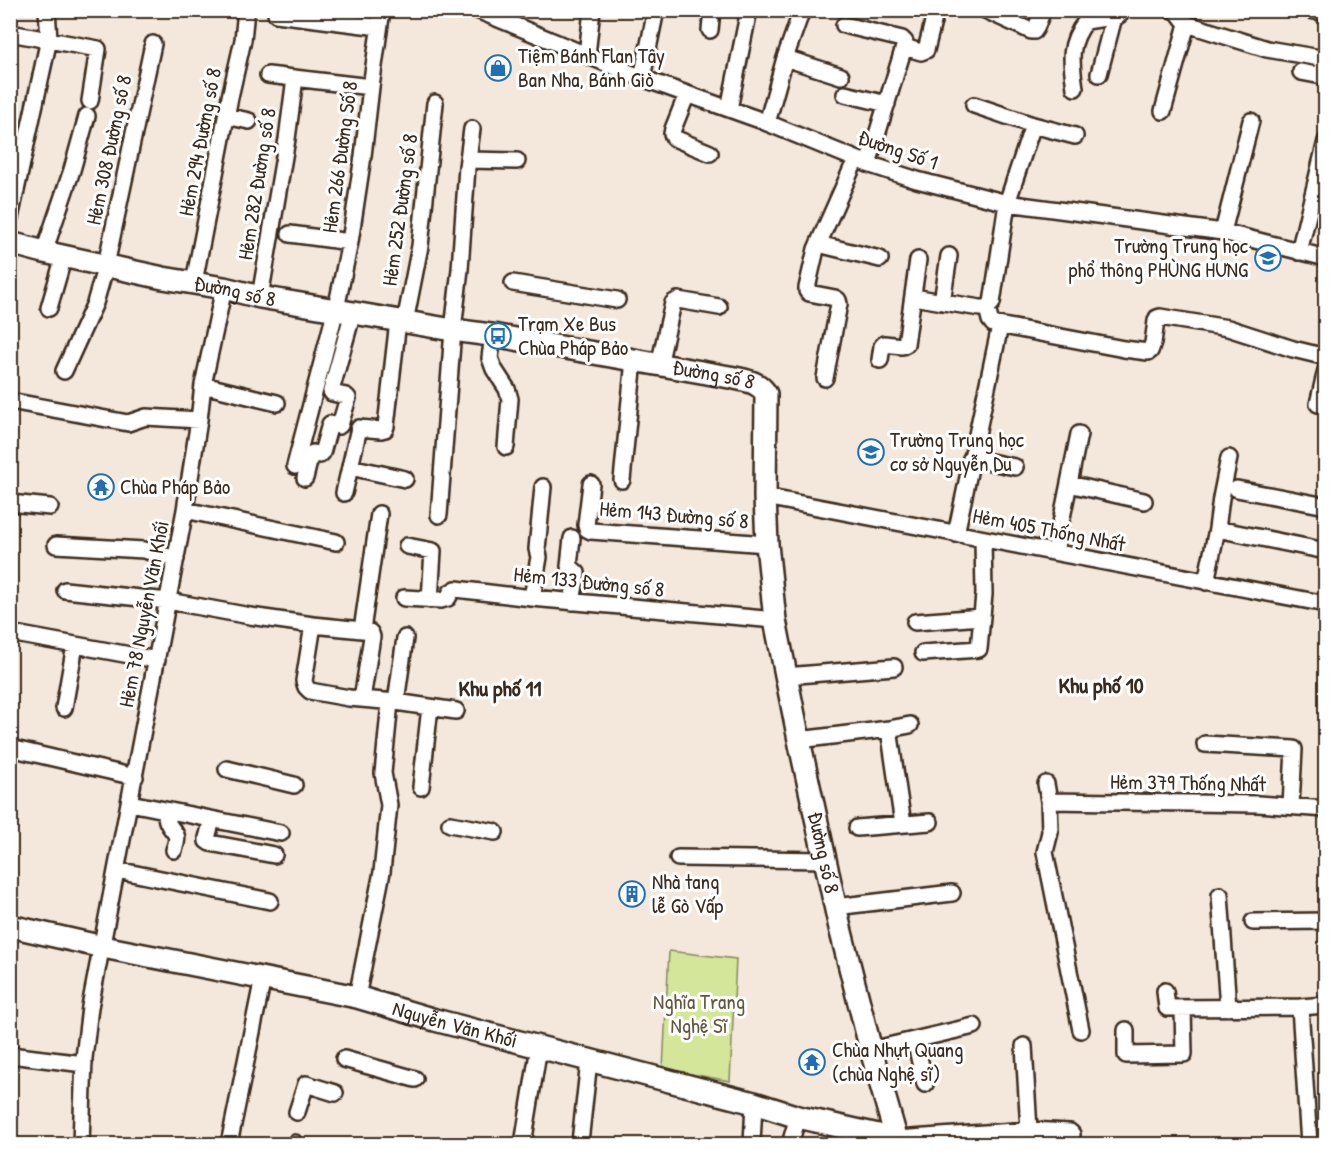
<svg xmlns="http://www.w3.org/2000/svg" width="1336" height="1155" font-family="'Patrick Hand',sans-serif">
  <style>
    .green { fill: #d3e69a; stroke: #87885c; stroke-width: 1.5 }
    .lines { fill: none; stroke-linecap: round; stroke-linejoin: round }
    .street-casing { stroke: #3b2a1e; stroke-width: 20 }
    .secondary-casing { stroke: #3b2a1e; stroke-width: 26 }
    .street { stroke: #fff; stroke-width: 15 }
    .secondary { stroke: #fff; stroke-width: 21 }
    .labels { text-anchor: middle; stroke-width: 6; stroke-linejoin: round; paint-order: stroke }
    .poi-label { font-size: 21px; fill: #3b2a1e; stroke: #fff; text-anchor: start }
    .street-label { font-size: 21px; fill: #3b2a1e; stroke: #fff }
    .park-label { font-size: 21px; fill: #61593d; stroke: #fff }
    .neighbourhood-label { font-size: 22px; font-weight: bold; fill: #3b2a1e; stroke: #fff }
  </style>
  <rect width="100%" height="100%" fill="#f4e8dc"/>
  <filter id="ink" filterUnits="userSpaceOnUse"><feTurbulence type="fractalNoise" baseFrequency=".0167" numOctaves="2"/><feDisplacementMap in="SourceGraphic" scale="12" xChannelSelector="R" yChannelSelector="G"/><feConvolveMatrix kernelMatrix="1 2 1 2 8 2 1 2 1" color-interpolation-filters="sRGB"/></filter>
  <g filter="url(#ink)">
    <path class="green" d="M 669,951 L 736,959 L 730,1081 L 663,1069 Z"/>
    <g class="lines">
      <g class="street-casing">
        <path id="street" d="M 477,10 L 642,78 L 760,120 L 868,164 L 917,180 L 1007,203 L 1223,232 L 1326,258
          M 985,10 L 1031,31 L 1034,31 L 1036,28 L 1043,10
          M 1172,10 L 1177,11 L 1187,24 L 1267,49 L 1326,59
          M 1309,10 L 1326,13
          M 276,14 L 379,27
          M 844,25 L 902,39 L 905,42 L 904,47
          M 710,30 L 712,10
          M 10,33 L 98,49 L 90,101
          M 587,55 L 592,10
          M 785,58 L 841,76
          M 1301,72 L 1322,76 L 1324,59
          M 1099,74 L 1114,17
          M 268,75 L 371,87
          M 642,78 L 656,10
          M 1075,88 C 1071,61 1068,44 1086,21 L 1118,16 L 1121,13 L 1121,10
          M 687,94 L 673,129 L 672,134 L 674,138 L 710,153
          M 845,94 L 887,104
          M 974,105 L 1033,125 L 1075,136
          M 729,109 L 749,10
          M 1163,111 L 1187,24
          M 226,116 L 249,121
          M 767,123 L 785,58 L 802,10
          M 468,160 L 517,161
          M 868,164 L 904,47 L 921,52 L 926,50 L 936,10
          M 10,218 L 49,39 L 47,10
          M 1223,232 L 1251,121
          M 290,234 L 350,242
          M 818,244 L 880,259
          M 44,252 L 72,170 L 87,116
          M 1299,252 L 1326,141
          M 194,282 L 230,97 L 243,40 L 246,10
          M 513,283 L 617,300
          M 260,297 L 287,139 L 295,78
          M 913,297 L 980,308 L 987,308 L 992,303 L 1007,203 L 1033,125
          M 942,302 L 949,256
          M 49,308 L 64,256
          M 987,308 L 990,320 L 993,324 L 1124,349 L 1148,352 L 1150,351 L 1153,343 L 1156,321 L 1157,318 L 1160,317 L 1228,328 L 1293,349 L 1326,357
          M 405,322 L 420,246 L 435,103
          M 493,335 L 490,358 L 494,369 L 507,389 L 510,399 L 506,447
          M 880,360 L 882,346 L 884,344 L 902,346 L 906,344 L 918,260
          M 659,365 L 673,303 L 678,300 L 719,307
          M 64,371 L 95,303 L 106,265 L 153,44
          M 825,378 L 839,304 L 838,300 L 835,298 L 809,293 L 807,291 L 807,288 L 816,249 L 856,159
          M 203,385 L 277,403
          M 10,401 L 128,423 L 146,417 L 199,420
          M 1318,404 L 1326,370
          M 971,458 L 1015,467
          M 295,466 L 336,309 L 350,242 L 363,156 L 371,87 L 382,10
          M 350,467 L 405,479
          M 305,478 L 311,454 L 313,453 L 320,455 L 322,453 L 330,424 L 339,426 L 340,425 L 348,398 L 346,396 L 332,393 L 331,391 L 353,312
          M 622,480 L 634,360
          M 591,484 L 586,525 L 587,529 L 591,531 L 767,544
          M 1069,484 L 1144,501
          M 1237,489 L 1326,506
          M 344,493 L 359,428 L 381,430 L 385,429 L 386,426 L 398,321
          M 765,497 L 1326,604
          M 10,503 L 50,507
          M 185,510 L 336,542
          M 439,515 L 453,330 L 460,269 L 467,167 L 472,129
          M 1217,529 L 1221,498 L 1229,458
          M 956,534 L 1000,326
          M 572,538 L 569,566 L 577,573 L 572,602
          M 56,545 L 144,550 L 176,559
          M 407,546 L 433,551 L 430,600
          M 1055,552 L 1079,434
          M 1206,582 L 1217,529 L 1321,550
          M 65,590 L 168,601 L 250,616 L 313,625 L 362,630 L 379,514
          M 404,598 L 441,600 L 448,598 L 451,592 L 456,589 L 532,598 L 775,620
          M 532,598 L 539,557 L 537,549 L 543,487
          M 915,622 L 982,617
          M 313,625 L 304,681 L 306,687 L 310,691 L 349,698 L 396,702 L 456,711
          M 362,630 C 368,631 371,631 372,637 L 362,699
          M 10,633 L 157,660
          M 923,653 L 979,649 L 984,594 L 983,539
          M 786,676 L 894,667
          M 396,702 L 405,638
          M 64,708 L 75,645
          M 889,729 L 903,824
          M 799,740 L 889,729 L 910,725
          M 1205,744 L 1294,749 L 1291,806
          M 10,748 L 135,777
          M 227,769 L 294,785
          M 1046,784 L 1049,801 L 1050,832 L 1045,852 L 1081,1030
          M 421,787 L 430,707
          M 1049,801 L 1258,804 L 1326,809
          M 130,803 L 281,833
          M 166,811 C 166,813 166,819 167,821 C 173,835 181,831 174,850
          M 212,820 L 207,838 L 207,841 L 210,843 L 274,855
          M 450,824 L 495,832
          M 857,828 L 930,822
          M 678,858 L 825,860
          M 117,870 L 270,901
          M 1220,895 L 1228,1008
          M 835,907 L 952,893
          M 1253,922 L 1326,921
          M 1165,991 L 1167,1008 L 1300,1007 L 1326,1005
          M 357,997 L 382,872 L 389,805 L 383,773 L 390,702
          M 1300,1007 L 1309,1144
          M 1126,1030 L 1126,1055 L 1184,1054 L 1183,1008
          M 915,1040 L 925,1084
          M 1024,1046 L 1029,1130 L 1027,1144
          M 871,1050 L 974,1026
          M 10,1055 L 84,1064
          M 344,1059 L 415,1079
          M 297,1112 L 306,1084 L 335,1093
          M 896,1139 L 1029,1130 L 1070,1132 L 1072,1134 L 1071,1144
          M 580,1142 L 589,1061
          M 81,1144 L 84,1058 L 90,1007 L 185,510 L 199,420 L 203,385 L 224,288
          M 229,1144 L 263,978
          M 295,1144 L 295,1143
          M 523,1144 L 539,1047
          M 752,1144 L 754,1103
          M 790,1144 L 798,1117"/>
      </g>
      <g class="secondary-casing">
        <g id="secondary">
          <path id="s1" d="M 10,243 L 44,252 L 163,278 L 224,288 L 260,297 L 453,330 L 498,336 L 735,378 C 748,381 759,382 766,394 L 765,497 L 767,544 L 775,620 L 799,740 L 840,928 L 871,1050 L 898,1144"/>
          <path id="s2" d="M 10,926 L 103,947 L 357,997 L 435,1020 L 754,1103 L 798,1117 L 896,1139"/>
        </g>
      </g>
      <use href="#street" class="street"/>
      <use href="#secondary" class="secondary"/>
    </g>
  </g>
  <defs>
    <g id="shop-ring" transform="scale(1.35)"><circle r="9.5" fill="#fff" stroke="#1f6fb2" stroke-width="1.5"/><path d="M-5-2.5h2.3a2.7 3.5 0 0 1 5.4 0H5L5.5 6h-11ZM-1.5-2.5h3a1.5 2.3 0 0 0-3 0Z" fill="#1f6fb2"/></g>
    <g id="school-ring" transform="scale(1.35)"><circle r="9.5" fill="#fff" stroke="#1f6fb2" stroke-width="1.5"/><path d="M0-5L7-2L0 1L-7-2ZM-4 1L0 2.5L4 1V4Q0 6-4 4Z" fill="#1f6fb2"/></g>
    <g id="bus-ring" transform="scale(1.35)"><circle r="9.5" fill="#fff" stroke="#1f6fb2" stroke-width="1.5"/><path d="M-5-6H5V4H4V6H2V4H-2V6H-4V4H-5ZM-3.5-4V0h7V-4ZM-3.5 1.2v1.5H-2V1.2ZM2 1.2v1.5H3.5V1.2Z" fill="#1f6fb2"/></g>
    <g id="temple-ring" transform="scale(1.35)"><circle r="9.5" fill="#fff" stroke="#1f6fb2" stroke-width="1.5"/><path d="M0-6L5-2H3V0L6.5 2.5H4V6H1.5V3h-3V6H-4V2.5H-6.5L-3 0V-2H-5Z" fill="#1f6fb2"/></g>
    <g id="building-ring" transform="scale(1.35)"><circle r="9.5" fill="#fff" stroke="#1f6fb2" stroke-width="1.5"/><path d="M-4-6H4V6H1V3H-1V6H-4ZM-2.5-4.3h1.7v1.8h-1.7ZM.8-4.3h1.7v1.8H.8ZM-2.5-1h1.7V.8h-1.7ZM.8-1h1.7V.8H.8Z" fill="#1f6fb2"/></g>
  </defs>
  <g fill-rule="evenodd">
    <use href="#shop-ring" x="498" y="68"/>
    <use href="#school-ring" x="1268" y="258"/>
    <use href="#bus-ring" x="498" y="336"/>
    <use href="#school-ring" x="871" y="452"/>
    <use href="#temple-ring" x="101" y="487"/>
    <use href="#building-ring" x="632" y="894"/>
    <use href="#temple-ring" x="812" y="1062"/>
  </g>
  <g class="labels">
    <g class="poi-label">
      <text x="518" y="63">Tiệm Bánh Flan Tây<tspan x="518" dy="24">Ban Nha, Bánh Giò</tspan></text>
      <text x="1248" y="253" text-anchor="end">Trường Trung học<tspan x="1248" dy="24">phổ thông PHÙNG HƯNG</tspan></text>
      <text x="518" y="331">Trạm Xe Bus<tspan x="518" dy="24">Chùa Pháp Bảo</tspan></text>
      <text x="890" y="447">Trường Trung học<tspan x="890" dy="24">cơ sở Nguyễn Du</tspan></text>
      <text x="120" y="494">Chùa Pháp Bảo</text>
      <text x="652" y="889">Nhà tang<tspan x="652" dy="24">lễ Gò Vấp</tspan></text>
      <text x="832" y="1057">Chùa Nhựt Quang<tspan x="832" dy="24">(chùa Nghệ sĩ)</tspan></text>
    </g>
    <g class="street-label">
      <text transform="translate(200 142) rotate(-79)" y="7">Hẻm 294 Đường số 8</text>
      <text transform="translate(109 150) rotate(-78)" y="7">Hẻm 308 Đường số 8</text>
      <text transform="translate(898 150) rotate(19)" y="7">Đường Số 1</text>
      <text transform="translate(340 157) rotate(-82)" y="7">Hẻm 266 Đường Số 8</text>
      <text transform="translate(257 184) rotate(-81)" y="7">Hẻm 282 Đường số 8</text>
      <text transform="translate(400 210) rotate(-82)" y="7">Hẻm 252 Đường số 8</text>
      <text dy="7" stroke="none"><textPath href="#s1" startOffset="230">Đường số 8</textPath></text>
      <text dy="7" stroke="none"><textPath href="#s1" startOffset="716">Đường số 8</textPath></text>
      <text transform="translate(674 515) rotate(5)" y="7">Hẻm 143 Đường số 8</text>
      <text transform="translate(1049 530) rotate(11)" y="7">Hẻm 405 Thống Nhất</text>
      <text transform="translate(589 582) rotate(6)" y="7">Hẻm 133 Đường số 8</text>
      <text transform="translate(144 614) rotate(-79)" y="7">Hẻm 78 Nguyễn Văn Khối</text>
      <text transform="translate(1188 783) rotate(1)" y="7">Hẻm 379 Thống Nhất</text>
      <text dy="7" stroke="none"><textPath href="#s1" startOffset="1238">Đường số 8</textPath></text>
      <text dy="7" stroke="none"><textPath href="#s2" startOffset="456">Nguyễn Văn Khối</textPath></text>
    </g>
    <g class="park-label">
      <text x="699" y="1009">Nghĩa Trang<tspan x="699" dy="24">Nghệ Sĩ</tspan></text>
    </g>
    <g class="neighbourhood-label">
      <text x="1101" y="693">Khu phố 10</text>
      <text x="500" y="696">Khu phố 11</text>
    </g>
  </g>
  <rect width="1336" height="1155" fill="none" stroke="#fff" stroke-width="36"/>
  <rect x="18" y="18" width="1300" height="1119" fill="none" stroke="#3b2a1e" stroke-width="2" filter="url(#ink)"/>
</svg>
